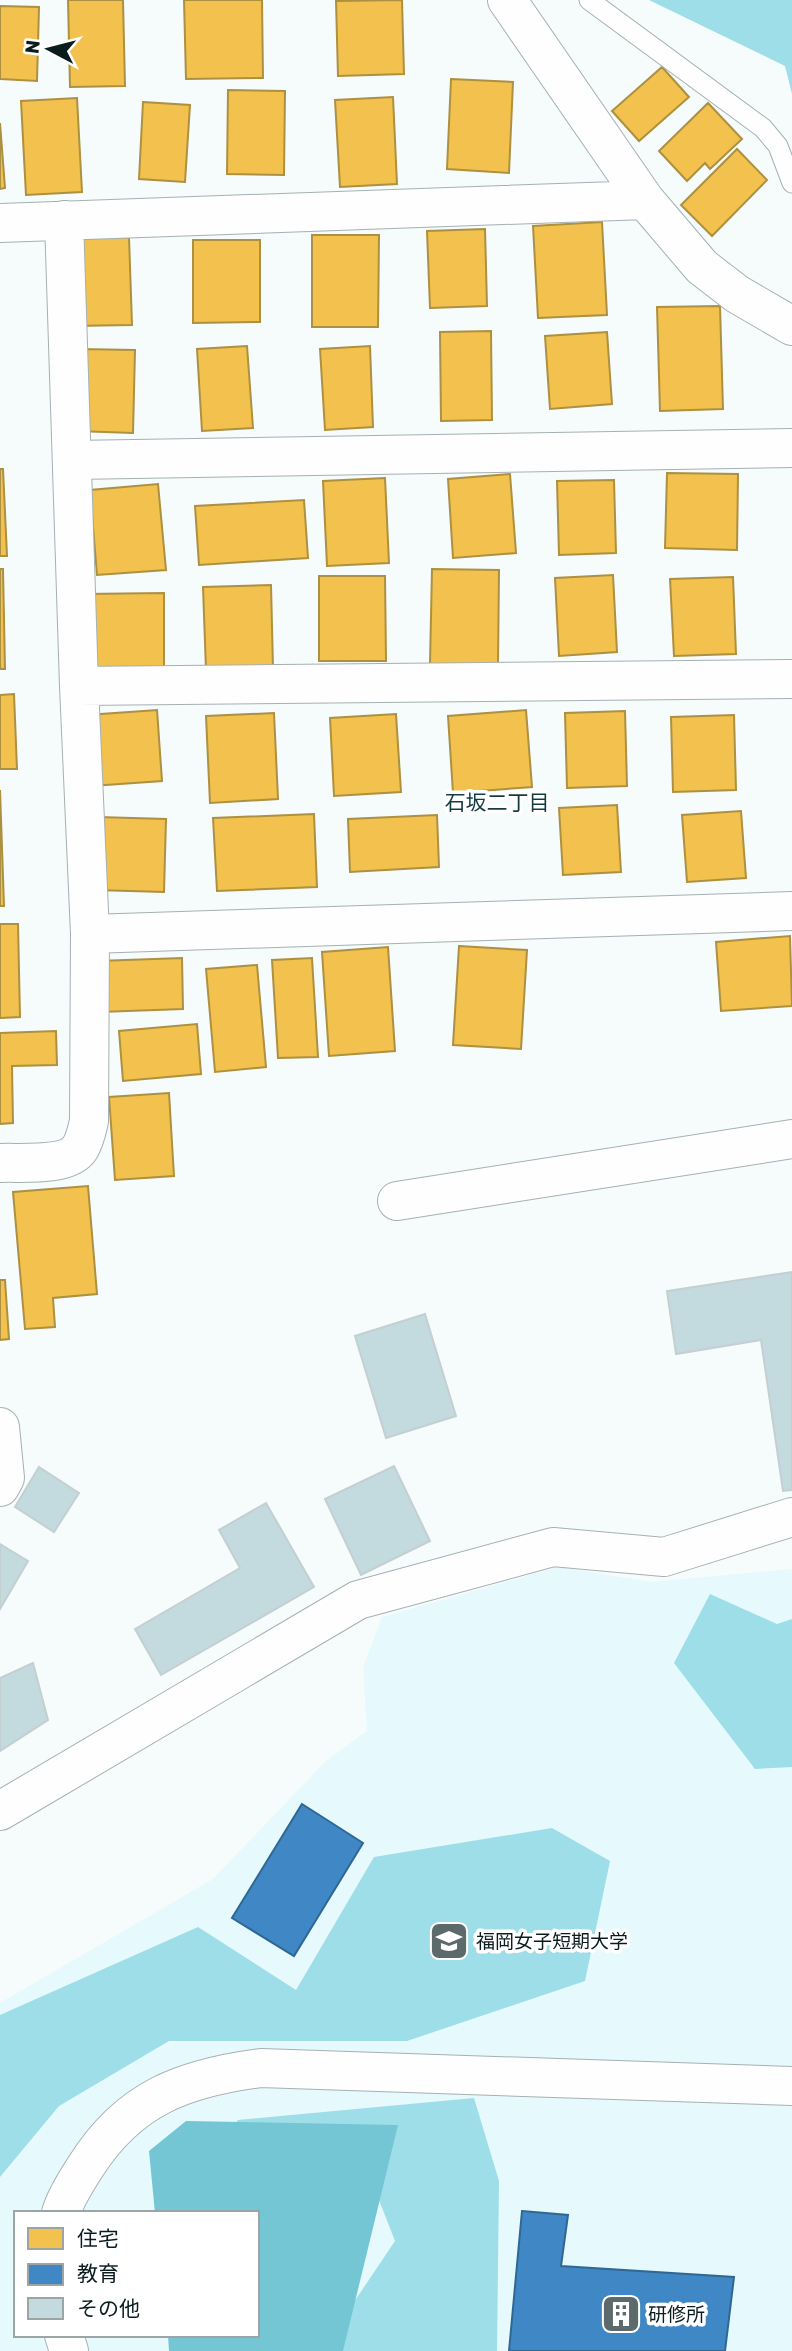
<svg xmlns="http://www.w3.org/2000/svg" width="792" height="2351" font-family="Rubik,'Noto Sans JP',sans-serif">
  <style>
    .built { fill: #e6f9fd; fill-rule: evenodd }
    .forest { fill: #9edee8 }
    .water { fill: #74c6d4 }
    .homes { fill: #f2c14e; stroke: #ad9040; stroke-width: 2 }
    .schools { fill: #3f88c5; stroke: #2f6893; stroke-width: 2 }
    .building { fill: #c3dade; stroke: #c4cfd1; stroke-width: 2 }
    .lines { fill: none; stroke-linecap: round; stroke-linejoin: round }
    .lane-casing { stroke: #a6b0b2; stroke-width: 21 }
    .street-casing { stroke: #a6b0b2; stroke-width: 40 }
    .lane { stroke: #fefeff; stroke-width: 19 }
    .street { stroke: #fefeff; stroke-width: 38 }
    .labels { text-anchor: middle; stroke-width: 7; stroke-linejoin: round; paint-order: stroke }
    .poi-label { font-size: 19px; fill: #0b1c1f; stroke: #fff; text-anchor: start }
    .neighbourhood-label { font-size: 21px; fill: #133b42; stroke: #fff }
  </style>
  <rect width="100%" height="100%" fill="#f6fbfc"/>
  <path class="built" d="M 559,1567 L 651,1582 L 792,1569 L 792,2351 L 0,2351 L 0,2003 L 213,1879 L 326,1761 L 367,1731 L 363,1667 L 382,1617 ZM 16,2213 L 257,2213 L 257,2335 L 16,2335 Z"/>
  <path class="forest" d="M 649,0 L 792,0 L 792,94 L 785,66 Z
    M 710,1594 L 777,1624 L 792,1619 L 792,1767 L 755,1769 L 674,1663 Z
    M 552,1828 L 610,1861 L 585,1981 L 407,2041 L 169,2041 L 59,2106 L 0,2177 L 0,2015 L 198,1927 L 296,1990 L 374,1857 Z
    M 474,2098 L 499,2181 L 497,2351 L 321,2351 L 395,2241 L 363,2159 L 257,2213 L 178,2190 L 238,2120 Z"/>
  <path class="water" d="M 186,2121 L 398,2125 L 343,2351 L 169,2351 L 168,2335 L 257,2335 L 257,2213 L 155,2213 L 149,2151 Z"/>
  <path class="homes" d="M 68,0 L 123,0 L 125,86 L 70,87 Z
    M 184,0 L 262,0 L 263,78 L 186,79 Z
    M 402,0 L 404,74 L 338,76 L 336,1 Z
    M 0,6 L 39,7 L 37,81 L 0,79 Z
    M 662,67 L 689,97 L 639,141 L 612,111 Z
    M 451,79 L 513,82 L 509,173 L 447,169 Z
    M 228,90 L 285,91 L 284,175 L 227,174 Z
    M 393,97 L 397,184 L 340,187 L 335,100 Z
    M 77,98 L 82,192 L 26,195 L 21,101 Z
    M 143,102 L 190,105 L 185,182 L 139,179 Z
    M 708,103 L 742,139 L 710,169 L 705,163 L 687,181 L 659,151 Z
    M 0,123 L 5,188 L 0,189 Z
    M 737,149 L 767,180 L 712,236 L 681,205 Z
    M 602,222 L 607,315 L 538,318 L 533,226 Z
    M 485,229 L 487,306 L 430,308 L 427,231 Z
    M 312,235 L 379,235 L 378,327 L 312,327 Z
    M 129,237 L 132,325 L 70,326 L 68,239 Z
    M 193,240 L 260,240 L 260,322 L 193,323 Z
    M 720,306 L 723,409 L 660,411 L 657,307 Z
    M 491,331 L 492,420 L 441,421 L 440,332 Z
    M 607,332 L 612,404 L 550,409 L 545,336 Z
    M 247,346 L 253,428 L 202,431 L 197,349 Z
    M 370,346 L 373,427 L 325,430 L 320,349 Z
    M 79,349 L 135,350 L 133,433 L 76,431 Z
    M 0,469 L 3,469 L 7,556 L 0,556 Z
    M 667,473 L 738,474 L 737,550 L 665,548 Z
    M 510,474 L 516,553 L 453,558 L 448,479 Z
    M 385,478 L 389,563 L 327,566 L 323,481 Z
    M 614,480 L 616,553 L 559,555 L 557,481 Z
    M 158,484 L 166,570 L 97,575 L 90,490 Z
    M 304,500 L 308,558 L 199,565 L 195,506 Z
    M 0,569 L 3,569 L 5,669 L 0,669 Z
    M 432,569 L 499,570 L 498,665 L 430,664 Z
    M 613,575 L 617,652 L 559,656 L 555,578 Z
    M 319,576 L 385,576 L 386,661 L 319,661 Z
    M 733,577 L 736,654 L 674,656 L 670,579 Z
    M 271,585 L 273,668 L 206,670 L 203,587 Z
    M 164,593 L 164,670 L 84,671 L 83,594 Z
    M 14,694 L 17,769 L 0,769 L 0,695 Z
    M 157,710 L 162,781 L 92,786 L 87,715 Z
    M 526,710 L 532,787 L 453,793 L 448,716 Z
    M 625,711 L 627,786 L 567,788 L 565,713 Z
    M 274,713 L 278,799 L 210,803 L 206,716 Z
    M 396,714 L 401,792 L 334,796 L 330,718 Z
    M 734,715 L 736,790 L 673,792 L 671,717 Z
    M 0,790 L 4,906 L 0,906 Z
    M 617,805 L 621,872 L 563,875 L 559,808 Z
    M 741,811 L 746,878 L 687,882 L 682,815 Z
    M 314,814 L 317,887 L 217,891 L 213,818 Z
    M 437,815 L 439,867 L 350,872 L 348,819 Z
    M 98,817 L 166,819 L 164,892 L 95,890 Z
    M 0,924 L 18,924 L 20,1017 L 0,1018 Z
    M 790,936 L 792,1006 L 721,1011 L 716,942 Z
    M 459,946 L 527,950 L 521,1049 L 453,1045 Z
    M 388,947 L 395,1051 L 329,1056 L 322,952 Z
    M 182,958 L 183,1009 L 100,1012 L 98,961 Z
    M 312,958 L 318,1057 L 278,1058 L 272,960 Z
    M 257,965 L 266,1067 L 215,1072 L 206,969 Z
    M 197,1024 L 201,1074 L 123,1081 L 119,1031 Z
    M 56,1031 L 57,1065 L 12,1066 L 13,1123 L 0,1124 L 0,1033 Z
    M 169,1093 L 174,1176 L 115,1180 L 109,1097 Z
    M 88,1186 L 97,1294 L 53,1298 L 55,1327 L 25,1329 L 13,1192 Z
    M 0,1280 L 5,1280 L 9,1339 L 0,1340 Z"/>
  <path class="schools" d="M 302,1804 L 363,1843 L 294,1956 L 232,1918 Z
    M 522,2211 L 568,2215 L 561,2266 L 734,2277 L 725,2351 L 509,2351 Z"/>
  <path class="building" d="M 792,1272 L 792,1490 L 783,1491 L 761,1340 L 676,1354 L 667,1291 Z
    M 425,1314 L 456,1416 L 386,1438 L 355,1336 Z
    M 394,1466 L 430,1541 L 361,1575 L 325,1499 Z
    M 39,1467 L 79,1493 L 54,1532 L 15,1507 Z
    M 266,1503 L 314,1587 L 161,1675 L 135,1629 L 240,1568 L 219,1530 Z
    M 0,1544 L 28,1561 L 0,1609 Z
    M 33,1663 L 48,1720 L 0,1751 L 0,1678 Z"/>
  <g class="lines">
    <g class="lane-casing">
      <path id="lane" d="M 589,0 L 763,128 L 778,146 L 792,183"/>
    </g>
    <g class="street-casing">
      <path id="street" d="M 507,0 L 645,200 L 702,267 L 737,294 L 792,326
        M 64,220 L 79,686 L 90,934
        M 0,223 L 645,200
        M 73,460 L 792,448
        M 79,686 L 792,679
        M 0,1163 C 21,1162 68,1167 80,1148 C 85,1140 87,1130 89,1121 L 90,934 L 792,911
        M 397,1201 L 792,1139
        M 0,1427 L 5,1478 L 0,1487
        M 0,1811 L 358,1600 L 553,1547 L 664,1557 L 792,1517
        M 61,2213 C 66,2197 77,2180 86,2166 C 129,2098 184,2078 261,2068 L 792,2086
        M 64,2335 L 69,2351"/>
    </g>
    <use href="#lane" class="lane"/>
    <use href="#street" class="street"/>
  </g>
  <defs>
    <g id="university-square" transform="scale(2.0125)"><rect x="-9" y="-9" width="18" height="18" rx="4" fill="#5d6a6c" stroke="#fff"/><path d="M0-5L7-2L0 1L-7-2ZM-4 1L0 2.5L4 1V4Q0 6-4 4Z" fill="#fff"/></g>
    <g id="building-square" transform="scale(2.0125)"><rect x="-9" y="-9" width="18" height="18" rx="4" fill="#5d6a6c" stroke="#fff"/><path d="M-4-6H4V6H1V3H-1V6H-4ZM-2.5-4.3h1.7v1.8h-1.7ZM.8-4.3h1.7v1.8H.8ZM-2.5-1h1.7V.8h-1.7ZM.8-1h1.7V.8H.8Z" fill="#fff"/></g>
  </defs>
  <g fill-rule="evenodd">
    <use href="#university-square" x="449" y="1941"/>
    <use href="#building-square" x="621" y="2314"/>
  </g>
  <g class="labels">
    <g class="poi-label">
      <text x="476" y="1948">福岡女子短期大学</text>
      <text x="648" y="2321">研修所</text>
    </g>
    <g class="neighbourhood-label">
      <text x="497" y="810">石坂二丁目</text>
    </g>
  </g>
  <rect x="14" y="2211" width="245" height="126" fill="#ffffff" stroke="#9da4a5" stroke-width="2"/>
  <rect x="28" y="2228" width="35" height="21" fill="#f2c14e" stroke="#9da4a5" stroke-width="2"/>
  <text x="77" y="2246" font-size="21" fill="#0b1c1f">住宅</text>
  <rect x="28" y="2264" width="35" height="21" fill="#3f88c5" stroke="#9da4a5" stroke-width="2"/>
  <text x="77" y="2281" font-size="21" fill="#0b1c1f">教育</text>
  <rect x="28" y="2298" width="35" height="21" fill="#c3dade" stroke="#9da4a5" stroke-width="2"/>
  <text x="77" y="2316" font-size="21" fill="#0b1c1f">その他</text>
  <g transform="translate(49 49) rotate(277)" stroke="#ffffff" stroke-width="5" paint-order="stroke">
  <path d="M0-5L12 26L0 18L-12 26Z" fill="#0b1c1f"/>
  <text y="-10" font-size="19" font-weight="bold" text-anchor="middle" fill="#0b1c1f">N</text>
  </g>
</svg>
